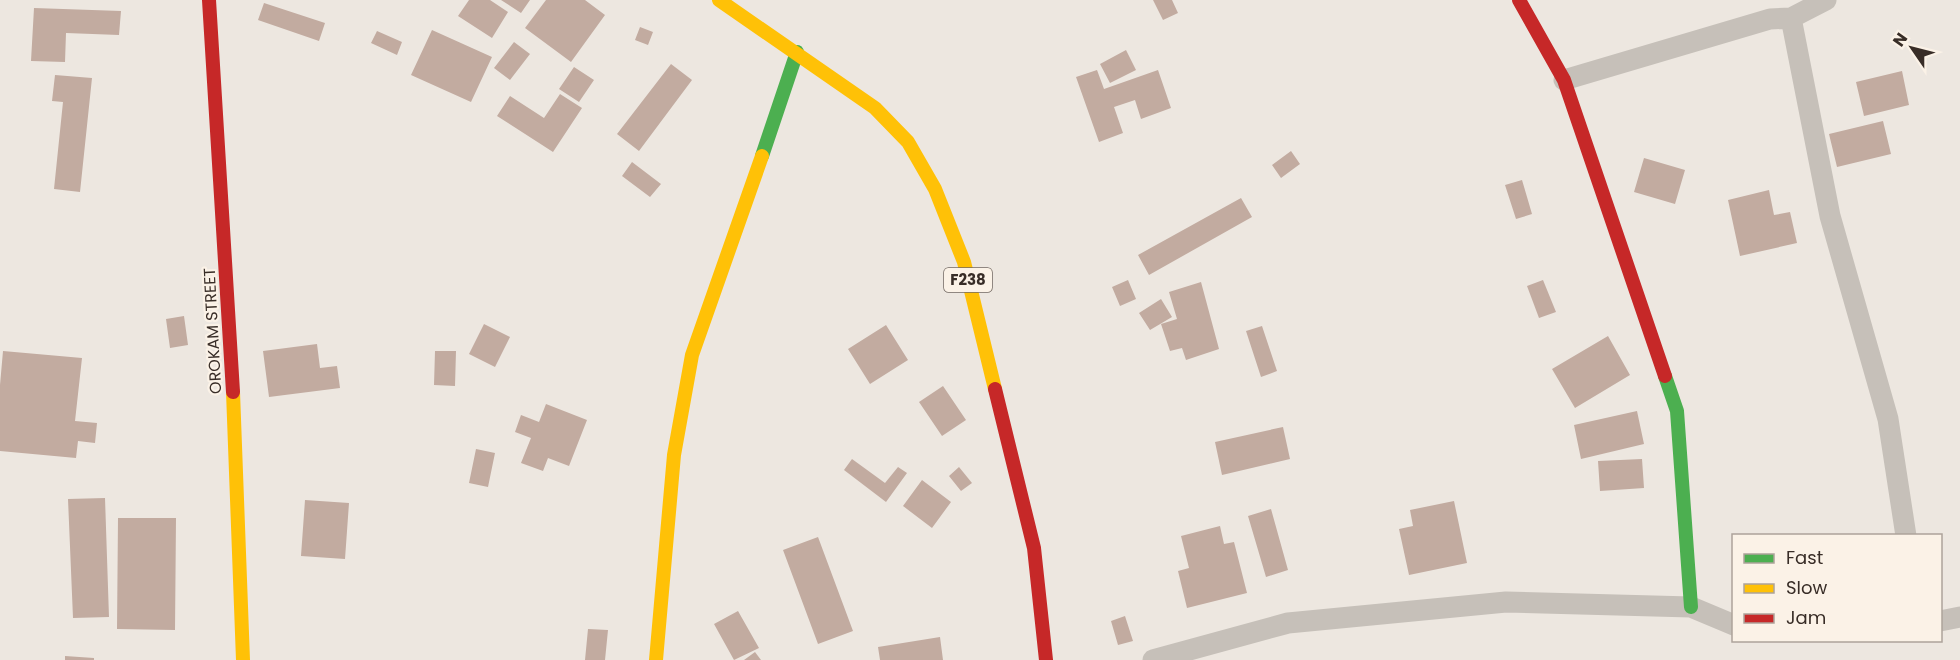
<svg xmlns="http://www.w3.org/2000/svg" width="1960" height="660" font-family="Poppins,sans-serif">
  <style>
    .building { fill: #c2aba0 }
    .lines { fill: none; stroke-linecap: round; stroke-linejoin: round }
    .street { stroke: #c6c0b9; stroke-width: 21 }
    .fast { stroke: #4caf50; stroke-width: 14 }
    .slow { stroke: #ffc107; stroke-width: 14 }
    .jam { stroke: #c62828; stroke-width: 14 }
    .labels { text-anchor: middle; stroke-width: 4.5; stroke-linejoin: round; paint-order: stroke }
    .shield { fill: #fbf2e7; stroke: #726861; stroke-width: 1.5 }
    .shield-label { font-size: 15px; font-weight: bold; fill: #382d27 }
    .street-label { font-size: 16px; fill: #382d27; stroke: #fbf2e7 }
  </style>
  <rect width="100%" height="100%" fill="#ede7e0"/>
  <path class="building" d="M 469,0 L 490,0 L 508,12 L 492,38 L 458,16 Z
    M 501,0 L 530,0 L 521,13 Z
    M 546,0 L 585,0 L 605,15 L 571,62 L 525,28 Z
    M 1153,0 L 1172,0 L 1178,13 L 1163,20 Z
    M 264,3 L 325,23 L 319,41 L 258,20 Z
    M 34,8 L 121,11 L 119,35 L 66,33 L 65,62 L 31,61 Z
    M 640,27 L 653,32 L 648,45 L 635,40 Z
    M 432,30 L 492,57 L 471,102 L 411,75 Z
    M 377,31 L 402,42 L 397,55 L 371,43 Z
    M 514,42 L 530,54 L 510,80 L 494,68 Z
    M 1126,50 L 1136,70 L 1110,83 L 1100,64 Z
    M 671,64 L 692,80 L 639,151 L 617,134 Z
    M 574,67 L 594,80 L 579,102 L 559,89 Z
    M 1097,70 L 1104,89 L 1158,70 L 1171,108 L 1141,119 L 1135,100 L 1114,107 L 1123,133 L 1099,142 L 1076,77 Z
    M 1902,71 L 1909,105 L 1864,116 L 1856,82 Z
    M 55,75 L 92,78 L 80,192 L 54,189 L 63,102 L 52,101 Z
    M 560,94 L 582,108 L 553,152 L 497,116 L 510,96 L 544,118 Z
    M 1883,121 L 1891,154 L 1837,167 L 1829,134 Z
    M 1291,151 L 1300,164 L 1281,178 L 1272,165 Z
    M 1644,158 L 1685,170 L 1675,204 L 1634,192 Z
    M 632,162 L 661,184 L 650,197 L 622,176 Z
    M 1522,180 L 1532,214 L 1516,219 L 1505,185 Z
    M 1769,190 L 1774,215 L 1790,212 L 1797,243 L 1740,256 L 1728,200 Z
    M 1241,198 L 1252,217 L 1149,275 L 1138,255 Z
    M 1128,280 L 1136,299 L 1120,306 L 1112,287 Z
    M 1543,280 L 1556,312 L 1539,318 L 1527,286 Z
    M 1201,282 L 1219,349 L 1186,360 L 1182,348 L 1170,351 L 1161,324 L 1177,319 L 1169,292 Z
    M 1161,299 L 1172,317 L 1150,330 L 1139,313 Z
    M 184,316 L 188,345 L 170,348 L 166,319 Z
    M 484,324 L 510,337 L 495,367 L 469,354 Z
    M 886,325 L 908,360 L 870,384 L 848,349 Z
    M 1262,326 L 1277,371 L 1261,377 L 1246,331 Z
    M 1608,336 L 1630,375 L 1575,408 L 1552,369 Z
    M 317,344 L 320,368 L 337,366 L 340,388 L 269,397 L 263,351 Z
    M 3,351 L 82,358 L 75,421 L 97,423 L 95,443 L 78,441 L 76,458 L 0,451 L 0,385 Z
    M 435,351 L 456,351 L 455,386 L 434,385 Z
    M 943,386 L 966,420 L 942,436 L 919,402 Z
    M 546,404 L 587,420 L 569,466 L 548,458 L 543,471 L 521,463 L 531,438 L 515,432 L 521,415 L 539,422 Z
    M 1637,411 L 1644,444 L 1581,459 L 1574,425 Z
    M 1283,427 L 1290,459 L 1222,475 L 1215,442 Z
    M 476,449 L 495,453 L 488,487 L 469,483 Z
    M 852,459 L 885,483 L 898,467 L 907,473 L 886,502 L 844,470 Z
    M 1642,459 L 1644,488 L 1600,491 L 1598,461 Z
    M 959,467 L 972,483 L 961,491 L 949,476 Z
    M 922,480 L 951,502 L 932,528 L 903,506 Z
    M 105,498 L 109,617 L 73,618 L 68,499 Z
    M 305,500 L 349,503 L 345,559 L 301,556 Z
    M 1454,501 L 1467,563 L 1409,575 L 1399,529 L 1413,526 L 1410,510 Z
    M 1271,509 L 1288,570 L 1266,577 L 1248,516 Z
    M 118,518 L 176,518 L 175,630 L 117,629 Z
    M 1220,526 L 1224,544 L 1234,542 L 1247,593 L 1187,608 L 1178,571 L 1189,568 L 1181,536 Z
    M 818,537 L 853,631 L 818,644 L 783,550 Z
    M 738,611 L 759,648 L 734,660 L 714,624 Z
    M 1125,616 L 1133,641 L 1118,645 L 1111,621 Z
    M 588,629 L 608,630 L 605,660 L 585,660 Z
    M 940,637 L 943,660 L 880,660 L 878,647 Z
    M 755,652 L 761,660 L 744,660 Z
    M 65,656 L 94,658 L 94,660 L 65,660 Z"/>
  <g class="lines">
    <path class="street" d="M 1791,18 L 1830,216 L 1888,419 L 1906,536
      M 1564,80 L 1770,19 L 1791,18 L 1826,0
      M 1940,621 L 1960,617
      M 1153,660 L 1288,623 L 1506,602 L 1691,607 L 1734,625"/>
    <path class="fast" d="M 762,156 L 797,52
      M 1665,376 L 1677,411 L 1691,607"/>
    <path class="slow" d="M 719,0 L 875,108 L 908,142 L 935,189 L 964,262 L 995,389
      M 233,392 L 243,660
      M 656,660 L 674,455 L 692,355 L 762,156"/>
    <path class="jam" d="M 209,0 L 233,392
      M 1519,0 L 1564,80 L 1665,376
      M 995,389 L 1034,548 L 1046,660"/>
  </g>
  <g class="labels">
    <rect class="shield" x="944" y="268" width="48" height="24" rx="4.5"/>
    <g class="shield-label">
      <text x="968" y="285">F238</text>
    </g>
    <g class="street-label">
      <text transform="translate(212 331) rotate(-93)" y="6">OROKAM STREET</text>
    </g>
  </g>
  <rect x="1732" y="534" width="210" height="108" fill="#fbf2e7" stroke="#ada39a" stroke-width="1.5"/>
  <rect x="1744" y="554" width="30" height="9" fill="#4caf50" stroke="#ada39a" stroke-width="1.5"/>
  <text x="1786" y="564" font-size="18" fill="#382d27">Fast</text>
  <rect x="1744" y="584" width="30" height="9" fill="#ffc107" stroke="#ada39a" stroke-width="1.5"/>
  <text x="1786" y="594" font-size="18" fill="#382d27">Slow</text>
  <rect x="1744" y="614" width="30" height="9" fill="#c62828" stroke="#ada39a" stroke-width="1.5"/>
  <text x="1786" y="624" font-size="18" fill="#382d27">Jam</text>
  <g transform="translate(1912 48) rotate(305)" stroke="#fbf2e7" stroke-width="4.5" paint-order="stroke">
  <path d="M0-4.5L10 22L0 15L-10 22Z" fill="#382d27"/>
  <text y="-9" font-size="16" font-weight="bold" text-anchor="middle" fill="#382d27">N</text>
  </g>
</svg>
